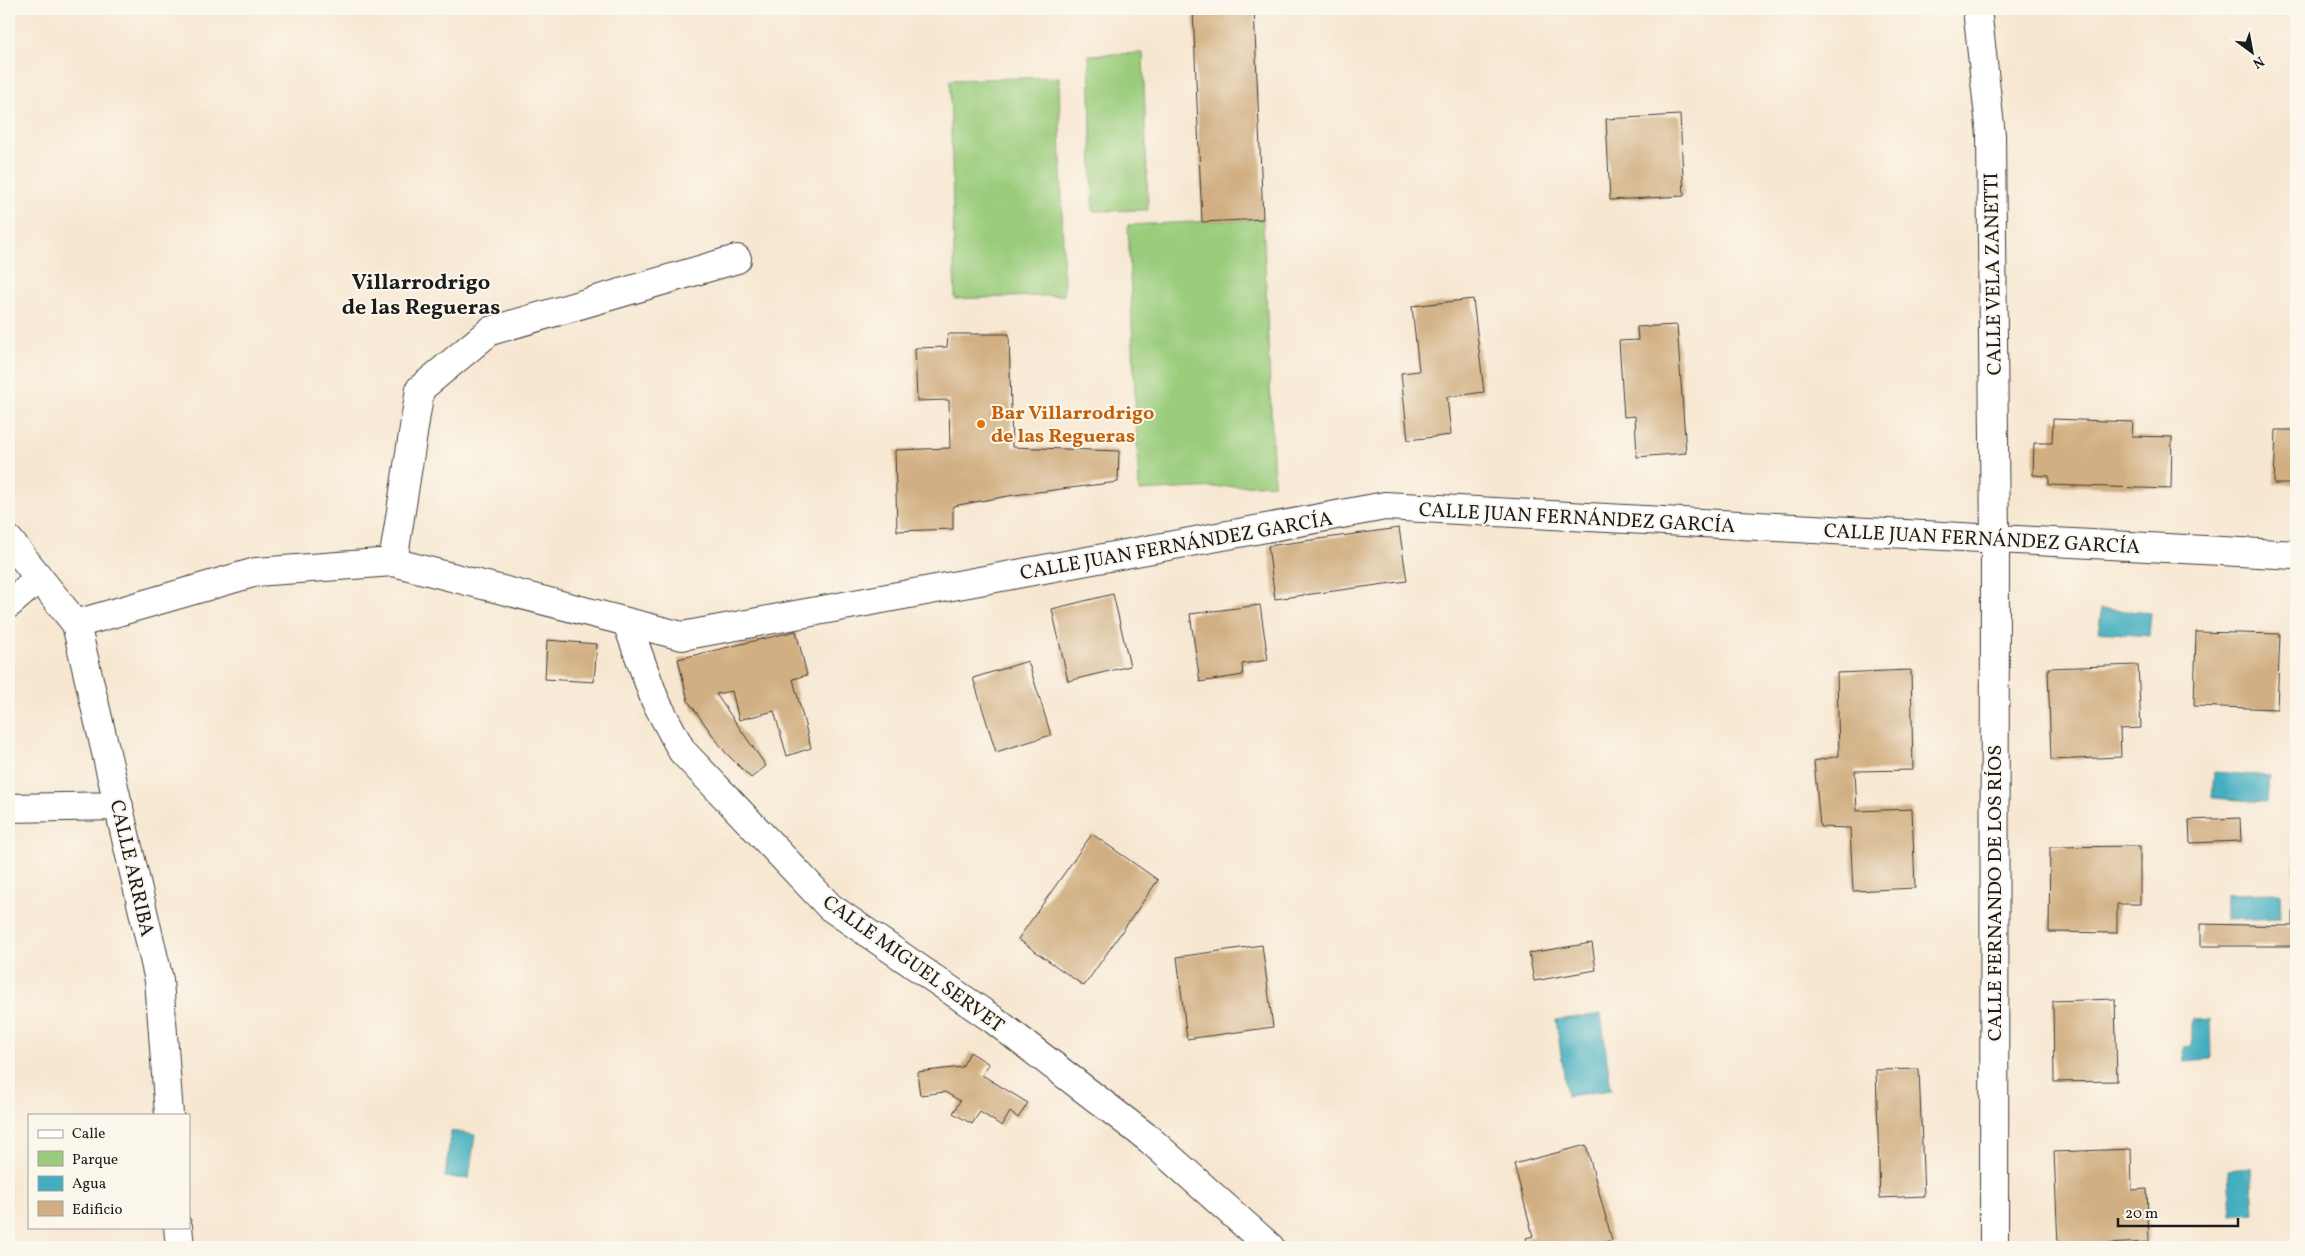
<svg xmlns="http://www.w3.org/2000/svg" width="2305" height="1256" font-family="Vollkorn,serif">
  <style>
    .green { fill: #9acc7b; stroke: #5b744c }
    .water { fill: #42aec0; stroke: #2f656e }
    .building { fill: #d1af82 }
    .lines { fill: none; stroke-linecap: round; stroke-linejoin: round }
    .street-casing { stroke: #3d3a37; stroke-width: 30 }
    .street { stroke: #fff; stroke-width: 28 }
    .food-dot { fill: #e8710a; stroke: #fbf7ec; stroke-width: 2 }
    .labels { text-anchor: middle; stroke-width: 4; stroke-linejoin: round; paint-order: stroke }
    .street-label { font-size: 20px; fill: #1c1c1c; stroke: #fbf7ec }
    .food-label { font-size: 20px; font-weight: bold; fill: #c56008; stroke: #fbf7ec; text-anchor: start }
    .quarter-label { font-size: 22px; font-weight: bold; fill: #1c1c1c; stroke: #fbf7ec }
  </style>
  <rect width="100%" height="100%" fill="#fbf7ec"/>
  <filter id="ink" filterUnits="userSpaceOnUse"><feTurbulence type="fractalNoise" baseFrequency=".02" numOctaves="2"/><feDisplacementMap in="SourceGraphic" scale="10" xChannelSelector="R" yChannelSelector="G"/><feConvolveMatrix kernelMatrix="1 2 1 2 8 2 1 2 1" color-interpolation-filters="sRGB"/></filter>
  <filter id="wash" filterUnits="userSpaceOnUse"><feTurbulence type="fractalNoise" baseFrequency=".0096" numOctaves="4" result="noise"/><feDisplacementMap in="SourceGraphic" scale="20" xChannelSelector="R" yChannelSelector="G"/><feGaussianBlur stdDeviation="1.12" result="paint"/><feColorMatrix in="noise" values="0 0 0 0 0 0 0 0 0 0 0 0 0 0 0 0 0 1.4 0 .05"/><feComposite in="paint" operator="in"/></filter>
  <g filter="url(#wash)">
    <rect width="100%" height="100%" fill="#f7e7d1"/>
    <path class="green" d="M 1143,53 L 1148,210 L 1093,211 L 1089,55 Z
      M 1059,77 L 1064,295 L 955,299 L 950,80 Z
      M 1263,219 L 1274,484 L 1139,491 L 1128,225 Z"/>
    <path class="water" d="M 2101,609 L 2151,613 L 2149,636 L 2099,632 Z
      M 2214,772 L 2269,776 L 2267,802 L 2212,798 Z
      M 2280,893 L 2281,918 L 2226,920 L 2226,894 Z
      M 1601,1014 L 1611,1090 L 1567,1096 L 1556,1020 Z
      M 2210,1019 L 2211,1059 L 2184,1061 L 2183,1047 L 2192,1046 L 2192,1020 Z
      M 451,1131 L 475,1135 L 469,1179 L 445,1177 Z
      M 2251,1168 L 2254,1213 L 2231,1215 L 2228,1170 Z"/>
    <g id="blocks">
      <path class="building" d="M 1193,9 L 1254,9 L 1263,219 L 1202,222 Z
        M 1680,115 L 1684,196 L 1610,200 L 1606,119 Z
        M 1473,299 L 1484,392 L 1447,397 L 1451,435 L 1408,440 L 1401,373 L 1419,371 L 1412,306 Z
        M 1677,325 L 1686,453 L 1637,457 L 1635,416 L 1624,417 L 1619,341 L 1638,340 L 1637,327 Z
        M 948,334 L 1009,334 L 1012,447 L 1119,451 L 1118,482 L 1014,495 L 953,506 L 953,529 L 897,531 L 895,450 L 950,448 L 949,400 L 917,401 L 915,348 L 947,347 Z
        M 2053,419 L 2133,422 L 2132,436 L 2172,437 L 2171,489 L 2049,485 L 2049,476 L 2033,475 L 2034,443 L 2052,443 Z
        M 2276,430 L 2296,430 L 2296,484 L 2274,484 Z
        M 1399,528 L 1407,581 L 1275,599 L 1268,546 Z
        M 1113,594 L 1130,666 L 1068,681 L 1052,609 Z
        M 1260,605 L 1268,660 L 1242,664 L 1243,675 L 1200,682 L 1190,614 Z
        M 796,631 L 807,675 L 793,679 L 811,748 L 787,756 L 774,711 L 739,720 L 732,691 L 716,694 L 766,766 L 751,778 L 725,752 L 688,701 L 678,659 Z
        M 2196,632 L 2280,634 L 2277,709 L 2194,706 Z
        M 547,640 L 597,644 L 594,682 L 545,679 Z
        M 1028,661 L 1051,735 L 996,752 L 973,678 Z
        M 2138,665 L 2141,728 L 2120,729 L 2121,757 L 2051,760 L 2048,668 Z
        M 1911,670 L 1913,770 L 1855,771 L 1857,811 L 1912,809 L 1915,888 L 1853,891 L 1850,828 L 1820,827 L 1814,761 L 1839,756 L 1837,673 Z
        M 2240,818 L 2241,841 L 2190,843 L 2189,820 Z
        M 1092,834 L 1158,880 L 1084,986 L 1018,939 Z
        M 2140,846 L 2140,904 L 2117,904 L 2117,933 L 2049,932 L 2050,847 Z
        M 2294,854 L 2296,854 L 2296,946 L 2200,946 L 2200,924 L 2293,926 Z
        M 1592,943 L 1596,970 L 1534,981 L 1529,953 Z
        M 1262,945 L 1273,1027 L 1187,1039 L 1177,957 Z
        M 2115,999 L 2117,1081 L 2054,1082 L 2053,1001 Z
        M 970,1052 L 989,1064 L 982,1075 L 1028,1103 L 1018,1118 L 1010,1112 L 1002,1126 L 980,1112 L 972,1124 L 953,1113 L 960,1101 L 945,1092 L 920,1095 L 917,1072 L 962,1067 Z
        M 1919,1069 L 1924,1196 L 1880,1198 L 1876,1070 Z
        M 1586,1145 L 1612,1240 L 1587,1247 L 1529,1247 L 1526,1238 L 1533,1236 L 1514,1164 Z
        M 2131,1149 L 2132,1190 L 2147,1189 L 2149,1242 L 2058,1246 L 2054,1152 Z"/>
    </g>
  </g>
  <g filter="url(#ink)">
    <use href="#blocks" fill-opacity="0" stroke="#3d3a37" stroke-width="1"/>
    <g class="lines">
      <g class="street-casing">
        <path id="street" d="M 1977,9 L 1991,135 L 1995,539 L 1994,1247
          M 9,540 L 76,624 L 159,980 L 169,1115
          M 393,562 L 420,389 L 490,331 L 737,259
          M 9,604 L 39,578
          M 627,623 L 655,700 L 682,751 L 830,907 L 994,1020 L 1149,1139 L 1270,1247
          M 76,624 L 256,572 L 393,562 L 682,636 L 1385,506 L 2296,555
          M 9,808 L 119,806
          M 178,1227 L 180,1247"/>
      </g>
      <use href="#street" class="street"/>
    </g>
  </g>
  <circle class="food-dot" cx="981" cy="424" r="5"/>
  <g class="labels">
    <g class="street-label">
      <text transform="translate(1992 274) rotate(-91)" y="7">CALLE VELA ZANETTI</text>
      <text transform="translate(1577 517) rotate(3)" y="7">CALLE JUAN FERNÁNDEZ GARCÍA</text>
      <text transform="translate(1982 538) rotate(3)" y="7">CALLE JUAN FERNÁNDEZ GARCÍA</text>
      <text transform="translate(1176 545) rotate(-10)" y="7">CALLE JUAN FERNÁNDEZ GARCÍA</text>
      <text transform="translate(133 868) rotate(77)" y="7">CALLE ARRIBA</text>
      <text transform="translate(1994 893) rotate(-90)" y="7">CALLE FERNANDO DE LOS RÍOS</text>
      <text transform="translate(914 963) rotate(36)" y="7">CALLE MIGUEL SERVET</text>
    </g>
    <g class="food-label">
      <text x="991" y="419">Bar Villarrodrigo<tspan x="991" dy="23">de las Regueras</tspan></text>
    </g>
    <g class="quarter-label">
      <text x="421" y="289">Villarrodrigo<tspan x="421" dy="25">de las Regueras</tspan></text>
    </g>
  </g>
  <rect width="2305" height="1256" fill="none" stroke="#fbf7ec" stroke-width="30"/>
  <rect x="28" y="1114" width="162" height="115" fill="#fbf7ec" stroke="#a29f99"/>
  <rect x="38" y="1130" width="25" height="8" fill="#ffffff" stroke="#a29f99"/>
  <text x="72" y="1138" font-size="15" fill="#1c1c1c">Calle</text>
  <rect x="38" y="1151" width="25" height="15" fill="#9acc7b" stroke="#a29f99"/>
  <text x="72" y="1164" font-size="15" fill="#1c1c1c">Parque</text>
  <rect x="38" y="1176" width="25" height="15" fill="#42aec0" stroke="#a29f99"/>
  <text x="72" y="1188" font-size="15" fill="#1c1c1c">Agua</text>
  <rect x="38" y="1201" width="25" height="15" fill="#d1af82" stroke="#a29f99"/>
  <text x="72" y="1214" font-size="15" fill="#1c1c1c">Edificio</text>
  <g transform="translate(2252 52) rotate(148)" stroke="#fbf7ec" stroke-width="4" paint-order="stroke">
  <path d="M0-4L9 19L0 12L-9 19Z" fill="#1c1c1c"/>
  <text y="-8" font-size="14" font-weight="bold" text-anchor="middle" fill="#1c1c1c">N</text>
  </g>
  <path d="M2118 1218v8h120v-8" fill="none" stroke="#1c1c1c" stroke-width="2.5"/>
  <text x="2125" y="1218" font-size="15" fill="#1c1c1c" stroke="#fbf7ec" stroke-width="4" paint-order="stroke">20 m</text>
</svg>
